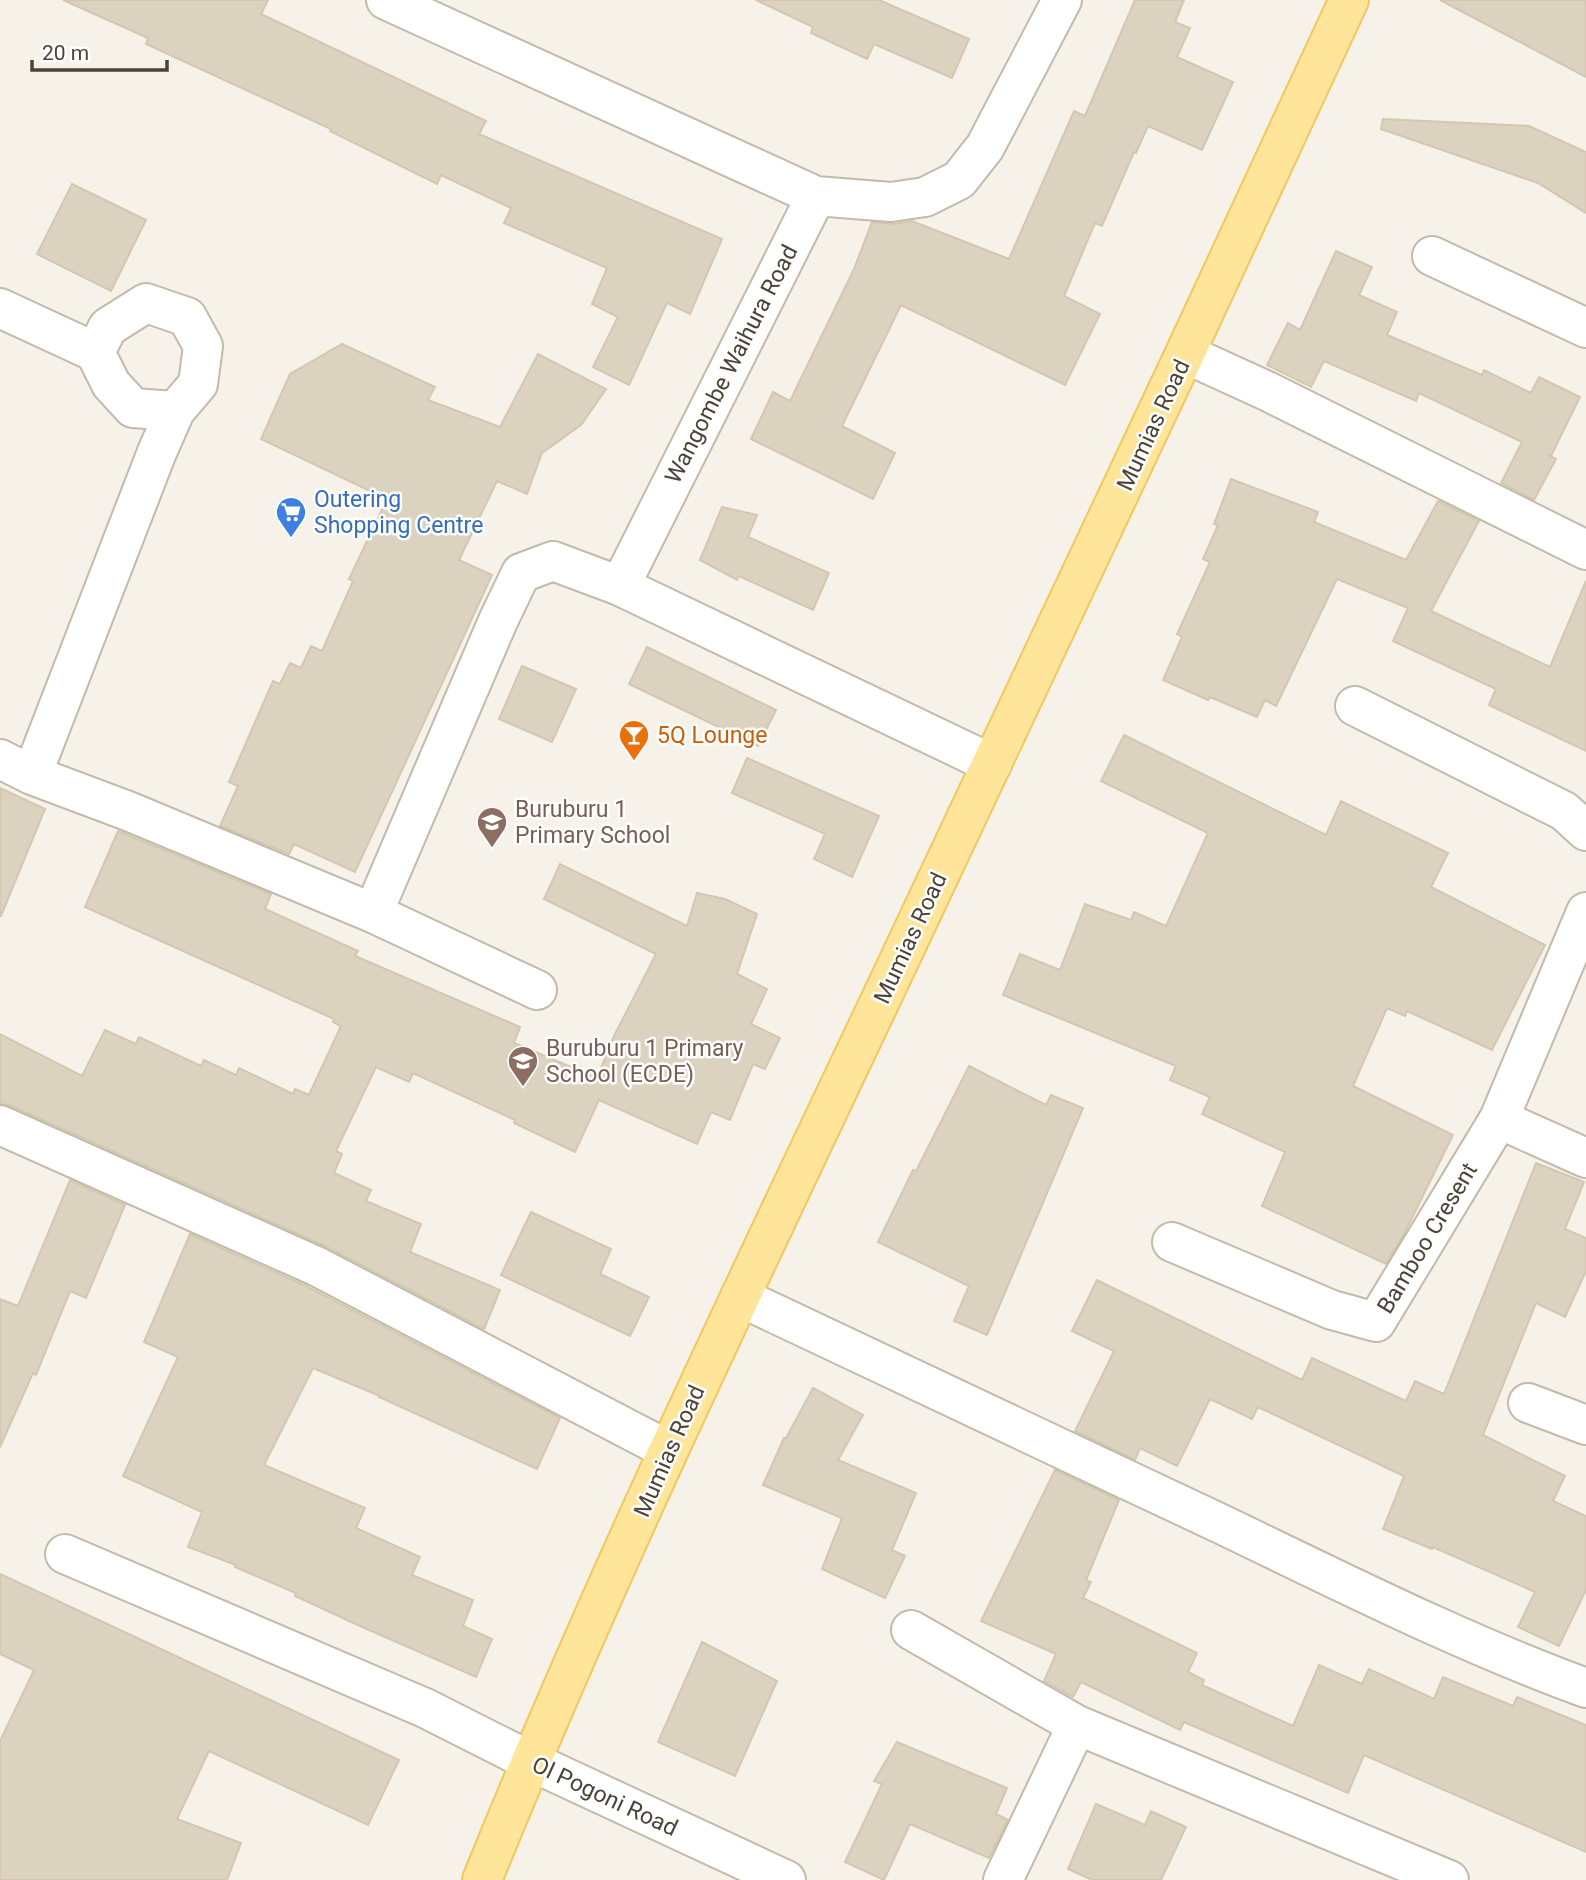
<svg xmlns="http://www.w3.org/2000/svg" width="1586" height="1880" font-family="Roboto,sans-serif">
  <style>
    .building { fill: #dcd2c0; stroke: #d4c7b0; stroke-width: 2 }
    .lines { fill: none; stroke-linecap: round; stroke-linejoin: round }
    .minor-casing { stroke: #c2bbaa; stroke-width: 42 }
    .major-casing { stroke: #efc85e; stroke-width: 42 }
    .minor { stroke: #fff; stroke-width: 38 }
    .major { stroke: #ffe599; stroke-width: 38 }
    .labels { text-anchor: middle; stroke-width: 5; stroke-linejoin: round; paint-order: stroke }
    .street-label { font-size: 23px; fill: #4b4336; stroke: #fff }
    .shop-label { font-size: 23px; fill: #366cbe; stroke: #fff; text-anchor: start }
    .food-label { font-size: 23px; fill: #c56008; stroke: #fff; text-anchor: start }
    .education-label { font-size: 23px; fill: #785e54; stroke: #fff; text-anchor: start }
  </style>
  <rect width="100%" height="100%" fill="#f6f2e9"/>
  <path class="building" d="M 63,0 L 268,0 L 261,14 L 486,121 L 479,134 L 722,239 L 690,314 L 667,303 L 629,385 L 593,367 L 618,317 L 592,304 L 607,268 L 504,223 L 511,208 L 441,175 L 437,184 L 330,131 L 331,129 L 146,44 L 148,38 Z
    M 756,0 L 879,0 L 969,39 L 952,78 L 874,44 L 867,59 L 811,33 L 813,27 Z
    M 1135,0 L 1184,0 L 1175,22 L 1190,28 L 1177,57 L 1233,82 L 1202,150 L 1148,126 L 1136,153 L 1134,152 L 1102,226 L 1095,223 L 1064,296 L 1100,314 L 1065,385 L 901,305 L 842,426 L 895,453 L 873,499 L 751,439 L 773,392 L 790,401 L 854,269 L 872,222 L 894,224 L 912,221 L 1009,259 L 1074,111 L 1085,116 Z
    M 1440,0 L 1586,0 L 1586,77 L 1520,42 Z
    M 1383,119 L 1529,126 L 1586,152 L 1586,213 L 1538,183 L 1381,129 Z
    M 72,184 L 146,220 L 111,291 L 37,254 Z
    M 1336,251 L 1372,267 L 1359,295 L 1397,312 L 1387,335 L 1482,375 L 1484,370 L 1531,393 L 1539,377 L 1580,397 L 1551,456 L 1548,455 L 1556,459 L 1534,500 L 1501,483 L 1522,442 L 1419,393 L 1416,401 L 1324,361 L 1311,387 L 1267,365 L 1288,323 L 1300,330 Z
    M 342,344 L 435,387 L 428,400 L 500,427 L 538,354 L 606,389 L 581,425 L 542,453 L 527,494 L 497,481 L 459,560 L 492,575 L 355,872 L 294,844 L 289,854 L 220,826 L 238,786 L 229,782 L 273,681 L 280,684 L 290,663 L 301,668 L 311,646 L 322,651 L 353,581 L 349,579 L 387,499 L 261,439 L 290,374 Z
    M 1231,479 L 1318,512 L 1314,522 L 1406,560 L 1438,501 L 1479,521 L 1431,611 L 1550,667 L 1586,581 L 1586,751 L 1489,705 L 1496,689 L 1393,641 L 1408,608 L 1337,579 L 1276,706 L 1265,700 L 1257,717 L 1210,697 L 1208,700 L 1163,680 L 1182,637 L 1177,634 L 1210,562 L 1203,559 L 1218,525 L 1214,524 Z
    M 722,507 L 757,515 L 748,537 L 829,573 L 813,610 L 739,576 L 737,580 L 700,560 Z
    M 647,647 L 776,710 L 758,746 L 629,684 Z
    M 522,666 L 576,689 L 552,742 L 499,719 Z
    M 1124,735 L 1326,835 L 1341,801 L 1448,853 L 1431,887 L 1545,945 L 1492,1050 L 1407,1011 L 1405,1016 L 1387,1008 L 1353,1086 L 1453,1135 L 1404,1234 L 1386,1264 L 1262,1206 L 1285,1152 L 1202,1114 L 1210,1097 L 1170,1080 L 1176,1066 L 1003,995 L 1020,954 L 1060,970 L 1085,904 L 1131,920 L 1134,912 L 1166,926 L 1208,833 L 1101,781 Z
    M 747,758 L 879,816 L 852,877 L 814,859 L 825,834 L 732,793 Z
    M 0,788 L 45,809 L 1,916 L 0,916 Z
    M 118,831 L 271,894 L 265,909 L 358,951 L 355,956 L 520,1027 L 514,1043 L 597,1078 L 614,1036 L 656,954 L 544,899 L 560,864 L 687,926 L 697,893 L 725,899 L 757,914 L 737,974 L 767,989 L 751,1024 L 780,1038 L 765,1069 L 753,1064 L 730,1120 L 711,1112 L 697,1144 L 599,1100 L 575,1152 L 514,1123 L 515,1120 L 413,1073 L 409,1082 L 376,1067 L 336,1151 L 342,1154 L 334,1173 L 371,1190 L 366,1201 L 421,1224 L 410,1252 L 500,1290 L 484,1329 L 325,1246 L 9,1105 L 0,1104 L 0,1034 L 82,1076 L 105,1030 L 136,1044 L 139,1037 L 201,1066 L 204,1060 L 236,1075 L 239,1068 L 293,1094 L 295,1089 L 309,1095 L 341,1026 L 333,1022 L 334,1019 L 85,907 Z
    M 969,1066 L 1046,1105 L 1051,1095 L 1083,1108 L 987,1335 L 954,1321 L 969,1286 L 878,1242 L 913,1170 L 916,1171 Z
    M 1536,1163 L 1584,1182 L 1565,1229 L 1586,1238 L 1586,1271 L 1565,1317 L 1536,1303 L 1483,1435 L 1565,1476 L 1553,1501 L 1586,1516 L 1586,1590 L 1559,1646 L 1518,1627 L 1535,1592 L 1433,1547 L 1432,1549 L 1383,1529 L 1404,1476 L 1258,1407 L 1252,1419 L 1210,1399 L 1177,1466 L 1140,1448 L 1135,1460 L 1075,1431 L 1114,1351 L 1072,1331 L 1097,1280 L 1302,1380 L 1312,1358 L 1406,1401 L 1415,1381 L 1444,1394 Z
    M 70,1180 L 125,1205 L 86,1298 L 70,1291 L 36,1375 L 33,1373 L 0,1447 L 0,1299 L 18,1306 Z
    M 531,1212 L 611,1249 L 600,1274 L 649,1297 L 630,1336 L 501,1275 Z
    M 190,1234 L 306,1286 L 560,1418 L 537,1469 L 379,1397 L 380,1396 L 313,1368 L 264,1465 L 365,1508 L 356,1528 L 420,1557 L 412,1575 L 473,1600 L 463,1626 L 492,1639 L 476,1677 L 360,1626 L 295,1596 L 296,1593 L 235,1567 L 236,1565 L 188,1547 L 202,1512 L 123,1476 L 178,1357 L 144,1342 Z
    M 813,1388 L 863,1415 L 838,1460 L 916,1493 L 892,1550 L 905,1556 L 885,1598 L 822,1569 L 842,1518 L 763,1485 L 784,1438 L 786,1438 Z
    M 1055,1470 L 1119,1500 L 1086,1580 L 1091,1582 L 1083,1598 L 1197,1653 L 1188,1672 L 1204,1680 L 1202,1685 L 1293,1726 L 1319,1665 L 1362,1684 L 1369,1669 L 1434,1699 L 1443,1677 L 1513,1706 L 1517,1697 L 1586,1725 L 1586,1852 L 1364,1755 L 1348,1793 L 1184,1722 L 1180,1730 L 1081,1682 L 1073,1697 L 1044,1681 L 1056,1654 L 981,1621 Z
    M 0,1574 L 399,1760 L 368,1825 L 209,1751 L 177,1819 L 241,1843 L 227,1880 L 0,1880 L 0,1741 L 34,1670 L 0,1654 Z
    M 702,1642 L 777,1681 L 735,1776 L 658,1742 Z
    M 897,1742 L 1007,1788 L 996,1814 L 1008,1820 L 989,1858 L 910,1824 L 884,1880 L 845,1862 L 882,1784 L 874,1781 Z
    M 1096,1804 L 1145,1825 L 1151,1811 L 1186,1827 L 1161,1880 L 1092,1880 L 1068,1869 Z"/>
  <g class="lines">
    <g class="minor-casing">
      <path id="minor" d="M 386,0 L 816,196 L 891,202 L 925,197 L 959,180 L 985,147 L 1062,0
        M 816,196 L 620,586 L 992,764
        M 1432,256 L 1586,328
        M 0,308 L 95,352 L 111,384 L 133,408 L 175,411 L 198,384 L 203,346 L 187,317 L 146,303 L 108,327 L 95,352
        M 1186,354 L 1269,392 L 1586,550
        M 1355,706 L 1564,811 L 1586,831
        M 0,759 L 32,775 L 128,811 L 373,913 L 537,990
        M 32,775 L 157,452 L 175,411
        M 373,913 L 498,621 L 521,573 L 553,561 L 620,586
        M 1499,1119 L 1586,912
        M 0,1125 L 316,1266 L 668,1450
        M 1172,1242 L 1332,1310 L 1376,1322 L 1499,1119 L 1586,1158
        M 740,1297 C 899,1372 1059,1448 1219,1523 C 1340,1581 1460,1642 1586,1688
        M 1528,1403 L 1586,1425
        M 65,1554 L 425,1708 L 530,1761 L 786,1880
        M 911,1630 L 1077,1725 L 1003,1880
        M 1077,1725 L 1449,1880"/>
    </g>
    <g class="major-casing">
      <path id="major" d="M 482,1880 C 603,1581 743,1290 881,999 C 1039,666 1195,334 1349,0"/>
    </g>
    <use href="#minor" class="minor"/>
    <use href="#major" class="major"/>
  </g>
  <defs>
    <g id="supermarket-pin" transform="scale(1.575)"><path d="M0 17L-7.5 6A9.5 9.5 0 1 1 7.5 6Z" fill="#3f7fe0" stroke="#fff"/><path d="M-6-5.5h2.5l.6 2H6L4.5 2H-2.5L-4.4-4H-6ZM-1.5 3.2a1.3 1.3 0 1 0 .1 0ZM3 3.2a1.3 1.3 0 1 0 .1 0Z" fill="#fff"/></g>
    <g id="bar-pin" transform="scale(1.575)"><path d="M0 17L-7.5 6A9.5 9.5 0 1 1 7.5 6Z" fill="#e8710a" stroke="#fff"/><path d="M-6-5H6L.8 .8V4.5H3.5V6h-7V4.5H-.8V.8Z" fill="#fff"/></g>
    <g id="school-pin" transform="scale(1.575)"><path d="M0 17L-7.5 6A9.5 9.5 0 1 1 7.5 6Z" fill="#8d6e63" stroke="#fff"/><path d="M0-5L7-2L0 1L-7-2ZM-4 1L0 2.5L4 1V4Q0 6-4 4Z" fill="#fff"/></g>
  </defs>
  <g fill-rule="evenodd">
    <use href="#supermarket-pin" x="291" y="512"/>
    <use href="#bar-pin" x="634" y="735"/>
    <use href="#school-pin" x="492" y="822"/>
    <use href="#school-pin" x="523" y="1061"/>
  </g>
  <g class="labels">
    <g class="street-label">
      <text transform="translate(731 364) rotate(-63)" y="8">Wangombe Waihura Road</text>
      <text transform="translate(1153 425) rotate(-65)" y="8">Mumias Road</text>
      <text transform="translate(910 938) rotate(-65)" y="8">Mumias Road</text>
      <text transform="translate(1427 1238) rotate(-59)" y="8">Bamboo Cresent</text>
      <text transform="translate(669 1451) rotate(-66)" y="8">Mumias Road</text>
      <text transform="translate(605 1796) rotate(25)" y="8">Ol Pogoni Road</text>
    </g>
    <g class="shop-label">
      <text x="314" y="507">Outering<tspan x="314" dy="26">Shopping Centre</tspan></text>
    </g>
    <g class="food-label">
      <text x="657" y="743">5Q Lounge</text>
    </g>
    <g class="education-label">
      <text x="515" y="817">Buruburu 1<tspan x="515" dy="26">Primary School</tspan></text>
      <text x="546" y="1056">Buruburu 1 Primary<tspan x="546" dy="26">School (ECDE)</tspan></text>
    </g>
  </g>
  <path d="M32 60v10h135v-10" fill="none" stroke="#4b4336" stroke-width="3.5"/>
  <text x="42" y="60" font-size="21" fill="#4b4336" stroke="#ffffff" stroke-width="5" paint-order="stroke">20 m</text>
</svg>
